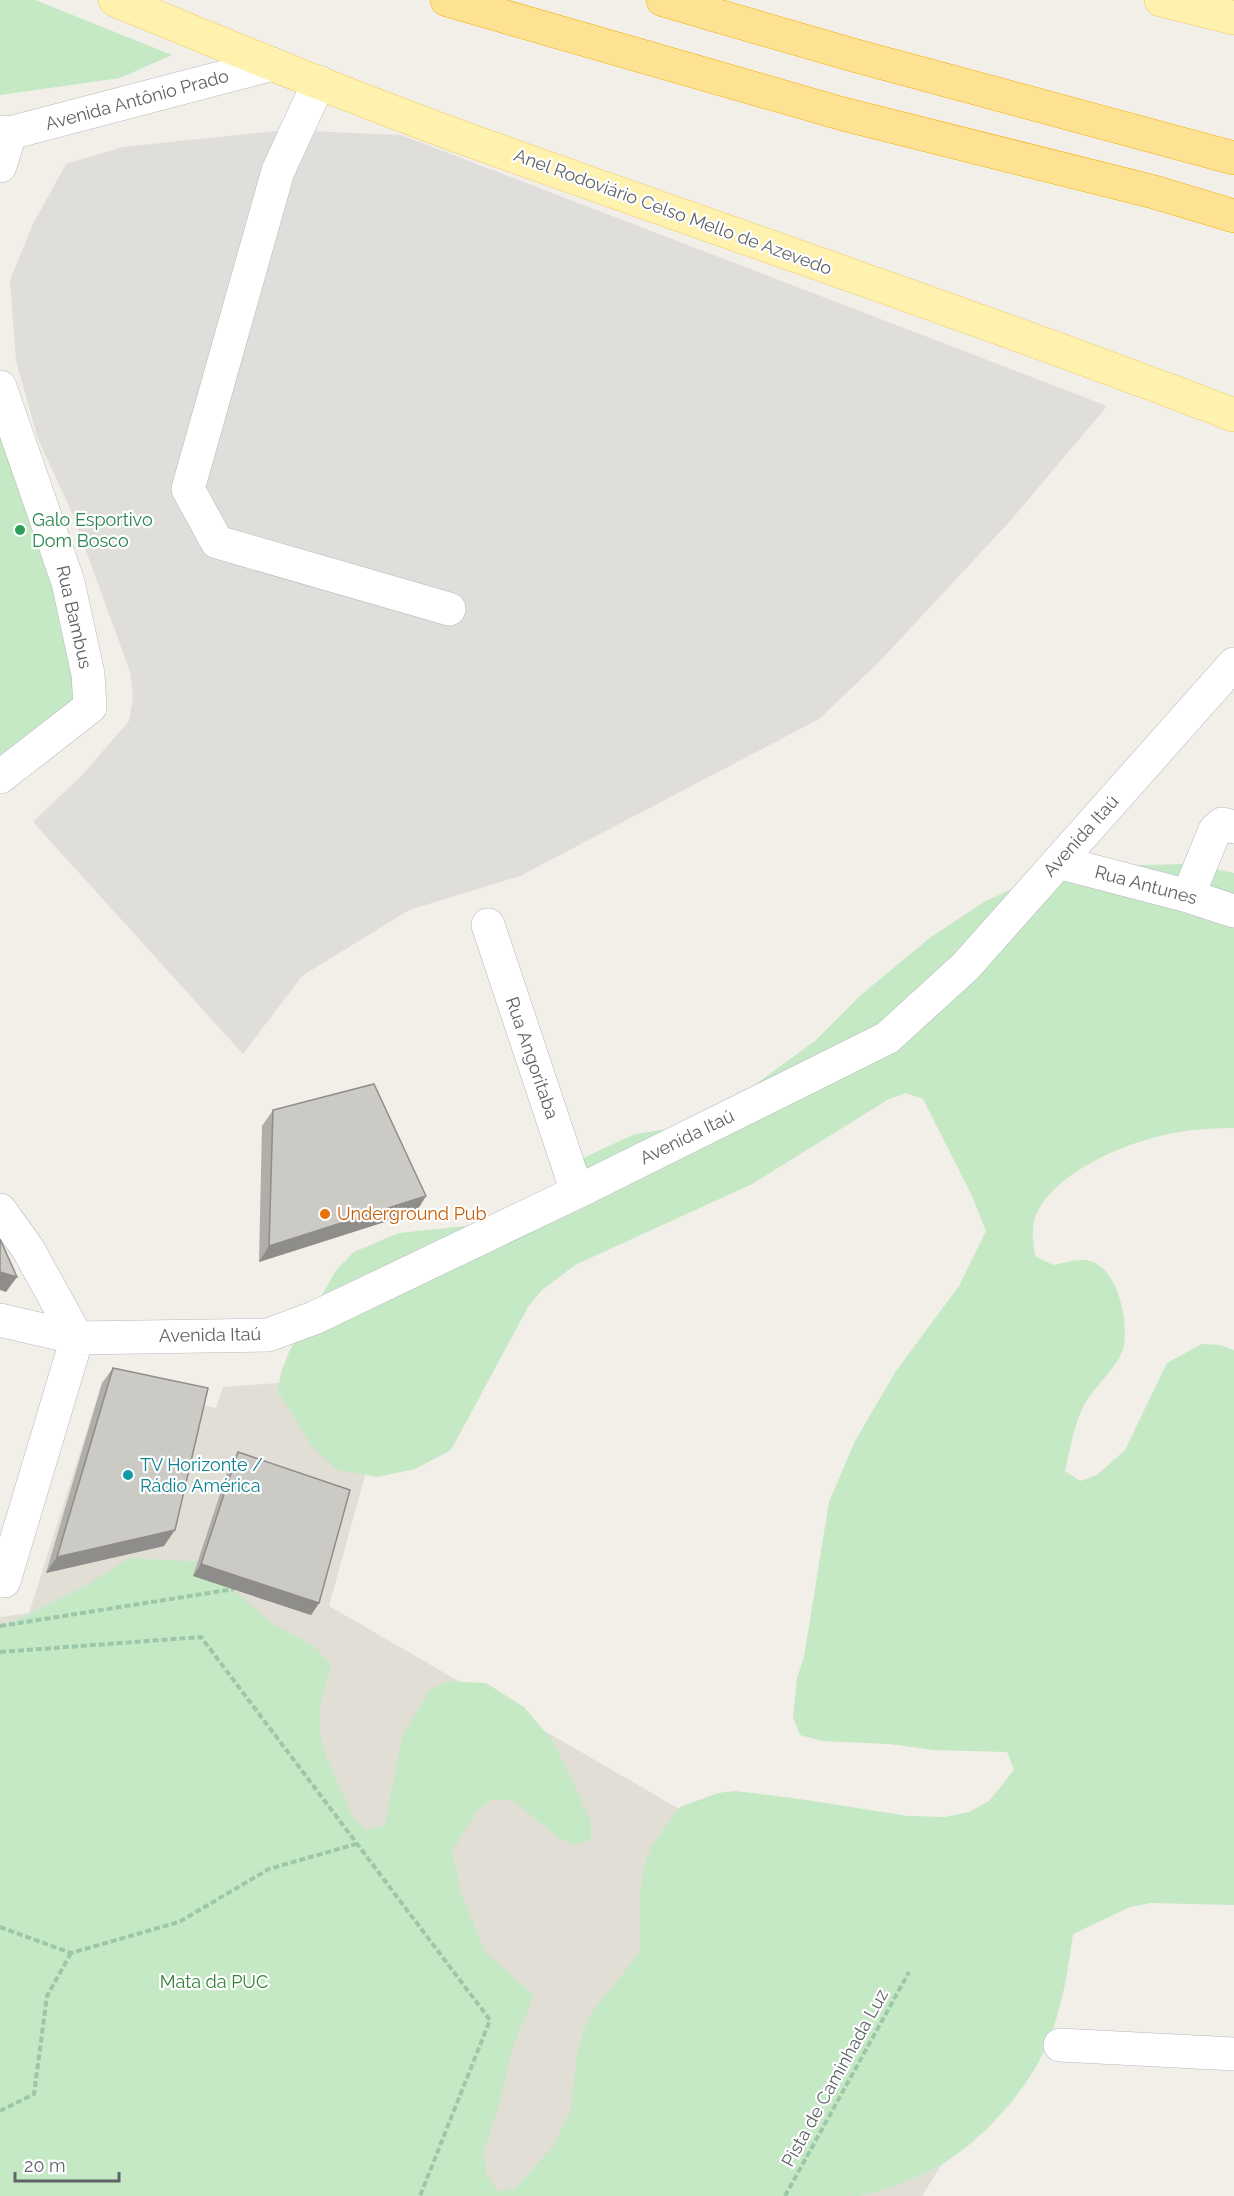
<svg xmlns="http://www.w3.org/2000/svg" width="1234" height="2196" font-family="Raleway,sans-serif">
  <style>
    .industrial { fill: #e0deda }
    .education { fill: #e1ded6 }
    .green { fill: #c5e8c5 }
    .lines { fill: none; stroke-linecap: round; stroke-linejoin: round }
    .minor-casing { stroke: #b5b8bc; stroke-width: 34 }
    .major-casing { stroke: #f2c960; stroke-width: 34 }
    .highway-casing { stroke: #f9ab00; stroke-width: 34 }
    .path { stroke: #9cc7a9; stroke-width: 4; stroke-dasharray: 6 3; stroke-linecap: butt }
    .minor { stroke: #fff; stroke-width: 33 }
    .major { stroke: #fff2af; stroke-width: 33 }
    .highway { stroke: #fde293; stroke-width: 33 }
    .wall { fill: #afaea9 }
    .shaded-wall { fill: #8f8d8a }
    .building { fill: #cccac5; stroke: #8f8d8a; stroke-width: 1.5 }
    .leisure-dot { fill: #2e9e5b; stroke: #fff; stroke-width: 2 }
    .food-dot { fill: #e8710a; stroke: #fff; stroke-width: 2 }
    .culture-dot { fill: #0f9aa8; stroke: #fff; stroke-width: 2 }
    .labels { text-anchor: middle; stroke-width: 4.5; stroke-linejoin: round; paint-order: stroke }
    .street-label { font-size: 18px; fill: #5f6368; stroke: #fff }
    .leisure-label { font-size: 18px; fill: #27864d; stroke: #fff; text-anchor: start }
    .food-label { font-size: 18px; fill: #c56008; stroke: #fff; text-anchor: start }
    .culture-label { font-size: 18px; fill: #0d838f; stroke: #fff; text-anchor: start }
    .park-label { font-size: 18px; fill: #348238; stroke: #fff }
  </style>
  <rect width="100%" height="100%" fill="#f1efe8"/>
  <path class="industrial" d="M 285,130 L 401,135 L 1107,406 L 1012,519 L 879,662 L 819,719 L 520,876 L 409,910 L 302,976 L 243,1054 L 33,822 L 83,774 L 129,721 L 133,698 L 130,672 L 73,515 L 38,439 L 16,361 L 10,280 L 33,224 L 66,164 L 123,147 Z"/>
  <path class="education" d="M 393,1374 L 329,1606 L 1035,2015 L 922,2196 L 0,2196 L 0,1617 L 29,1613 L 102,1383 L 216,1408 L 223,1387 Z"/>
  <path class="green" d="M 0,0 L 35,0 L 172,55 L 120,78 L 0,95 Z
    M 0,405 L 79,654 L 81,705 L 0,763 Z
    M 1189,864 L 1234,873 L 1234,1128 C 1216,1128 1197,1129 1179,1132 C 1134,1139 1059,1169 1038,1211 C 1030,1225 1033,1241 1035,1256 L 1053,1265 C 1064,1263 1078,1258 1090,1261 C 1118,1268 1130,1324 1123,1349 C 1119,1365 1093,1388 1084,1405 C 1074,1425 1070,1449 1065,1471 L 1080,1481 L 1097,1475 L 1125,1450 L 1167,1363 L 1202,1344 L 1220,1345 L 1234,1350 L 1234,1905 L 1151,1903 L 1130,1907 L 1073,1934 C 1068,1969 1063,2004 1050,2037 C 1033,2085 982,2142 937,2167 C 912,2180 887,2189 860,2196 L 0,2196 L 0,1628 L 84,1587 L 129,1558 L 202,1562 L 270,1622 L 315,1647 L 331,1665 L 320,1705 L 320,1732 L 325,1754 L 353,1817 L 366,1830 L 385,1825 L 402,1737 L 428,1692 L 446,1681 L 486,1683 L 524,1707 L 551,1739 L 563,1761 L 591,1822 L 591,1840 L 574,1845 L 556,1836 L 514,1801 L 492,1799 L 476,1812 L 452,1852 L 461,1894 L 486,1953 L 534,1995 L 511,2052 L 502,2096 L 483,2153 L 487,2174 L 497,2191 L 516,2188 L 553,2146 L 571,2110 L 577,2053 L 589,2016 L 640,1952 L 640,1894 L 644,1867 L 651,1847 L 680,1807 L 718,1793 L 735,1791 L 800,1799 L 908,1816 L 945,1817 L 969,1812 L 989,1801 L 1014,1770 L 1007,1752 L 934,1750 L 889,1744 L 822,1741 L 800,1735 L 793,1717 L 797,1678 L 804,1657 L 829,1502 L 855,1441 L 896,1371 L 959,1286 L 986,1231 L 972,1196 L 923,1099 L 906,1093 L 889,1099 L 752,1184 L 575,1265 L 542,1290 L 528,1307 L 451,1450 L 415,1469 L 377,1477 L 337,1470 L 311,1445 L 278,1391 L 281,1372 L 290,1350 L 337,1269 L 354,1252 L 399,1233 L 466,1226 L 513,1215 L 553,1192 L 580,1160 L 598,1151 L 635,1134 L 675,1128 L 734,1100 L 815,1041 L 862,994 L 931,937 L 984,902 L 1059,867 Z"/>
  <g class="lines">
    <g class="minor-casing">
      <path id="minor" d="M 319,82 L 278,171 L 188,489 L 217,542 L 449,609
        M 0,132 L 10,133 L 273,64
        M 0,166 L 10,133
        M 0,387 L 68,582 L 88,674 L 90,707 L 0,777
        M 1058,862 L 1188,896 L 1234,911
        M 1188,896 L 1215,830 L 1222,824 L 1234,827
        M 488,925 L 577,1192
        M 0,1210 L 28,1249 L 77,1338 L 4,1581 L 0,1581
        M 0,1320 L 77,1338 L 268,1335 L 314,1318 L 577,1192 L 887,1038 L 965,967 L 1234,664
        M 1060,2045 L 1234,2054"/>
    </g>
    <g class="major-casing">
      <path id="major" d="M 115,0 C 232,48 348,96 466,139 C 722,231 980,318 1234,415
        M 1161,0 L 1234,18"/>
    </g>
    <g class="highway-casing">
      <path id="highway" d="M 447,0 L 843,114 L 1154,192 L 1234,216
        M 663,0 L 853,55 L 1234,158"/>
    </g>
    <path class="path" d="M 0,1626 L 234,1589
      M 0,1652 L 201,1637 L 490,2020 L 420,2196
      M 0,1927 L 71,1953 L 179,1922 L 269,1869 L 356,1844
      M 0,2111 L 34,2094 L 47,1996 L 71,1953
      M 785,2196 L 909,1972"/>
    <use href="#minor" class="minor"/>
    <use href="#major" class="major"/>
    <use href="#highway" class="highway"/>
  </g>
  <path class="wall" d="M 273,1110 L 426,1196 L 416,1212 L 259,1262 L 262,1126 Z
    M 113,1368 L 164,1546 L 46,1573 L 102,1383 Z
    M 238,1452 L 319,1603 L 311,1615 L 193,1576 L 230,1464 Z"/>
  <path class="shaded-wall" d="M 426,1196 L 416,1212 L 259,1262 L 269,1246 Z
    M 0,1272 L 17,1277 L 6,1292 L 0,1290 Z
    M 175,1530 L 164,1546 L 46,1573 L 57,1557 Z
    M 201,1564 L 319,1603 L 311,1615 L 193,1576 Z"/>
  <path class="building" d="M 374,1084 L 426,1196 L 269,1246 L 273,1110 Z
    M 0,1239 L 17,1277 L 0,1272 Z
    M 113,1368 L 208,1388 L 175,1530 L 57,1557 Z
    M 238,1452 L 350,1490 L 319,1603 L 201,1564 Z"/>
  <circle class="leisure-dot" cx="20" cy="530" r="6"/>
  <circle class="food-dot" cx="325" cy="1214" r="6"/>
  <circle class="culture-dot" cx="128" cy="1475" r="6"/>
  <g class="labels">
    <g class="street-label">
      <text transform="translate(137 100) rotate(-15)" y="6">Avenida Antônio Prado</text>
      <text transform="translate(673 212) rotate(20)" y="6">Anel Rodoviário Celso Mello de Azevedo</text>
      <text transform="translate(74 617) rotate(77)" y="6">Rua Bambus</text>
      <text transform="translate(1081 836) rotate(-48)" y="6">Avenida Itaú</text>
      <text transform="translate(1146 885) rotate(15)" y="6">Rua Antunes</text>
      <text transform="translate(532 1058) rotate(71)" y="6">Rua Angoritaba</text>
      <text transform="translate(687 1137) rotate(-26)" y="6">Avenida Itaú</text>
      <text transform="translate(210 1335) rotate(-1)" y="6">Avenida Itaú</text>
      <text transform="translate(835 2078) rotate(-61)" y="6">Pista de Caminhada Luz</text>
    </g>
    <g class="leisure-label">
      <text x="32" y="526">Galo Esportivo<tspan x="32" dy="21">Dom Bosco</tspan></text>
    </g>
    <g class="food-label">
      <text x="337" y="1220">Underground Pub</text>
    </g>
    <g class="culture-label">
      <text x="140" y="1471">TV Horizonte /<tspan x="140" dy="21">Rádio América</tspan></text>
    </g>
    <g class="park-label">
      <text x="214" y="1988">Mata da PUC</text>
    </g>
  </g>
  <path d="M15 2172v9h104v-9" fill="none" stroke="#5f6368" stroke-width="3"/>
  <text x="24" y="2172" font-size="18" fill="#5f6368" stroke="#ffffff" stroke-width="4.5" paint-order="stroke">20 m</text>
</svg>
